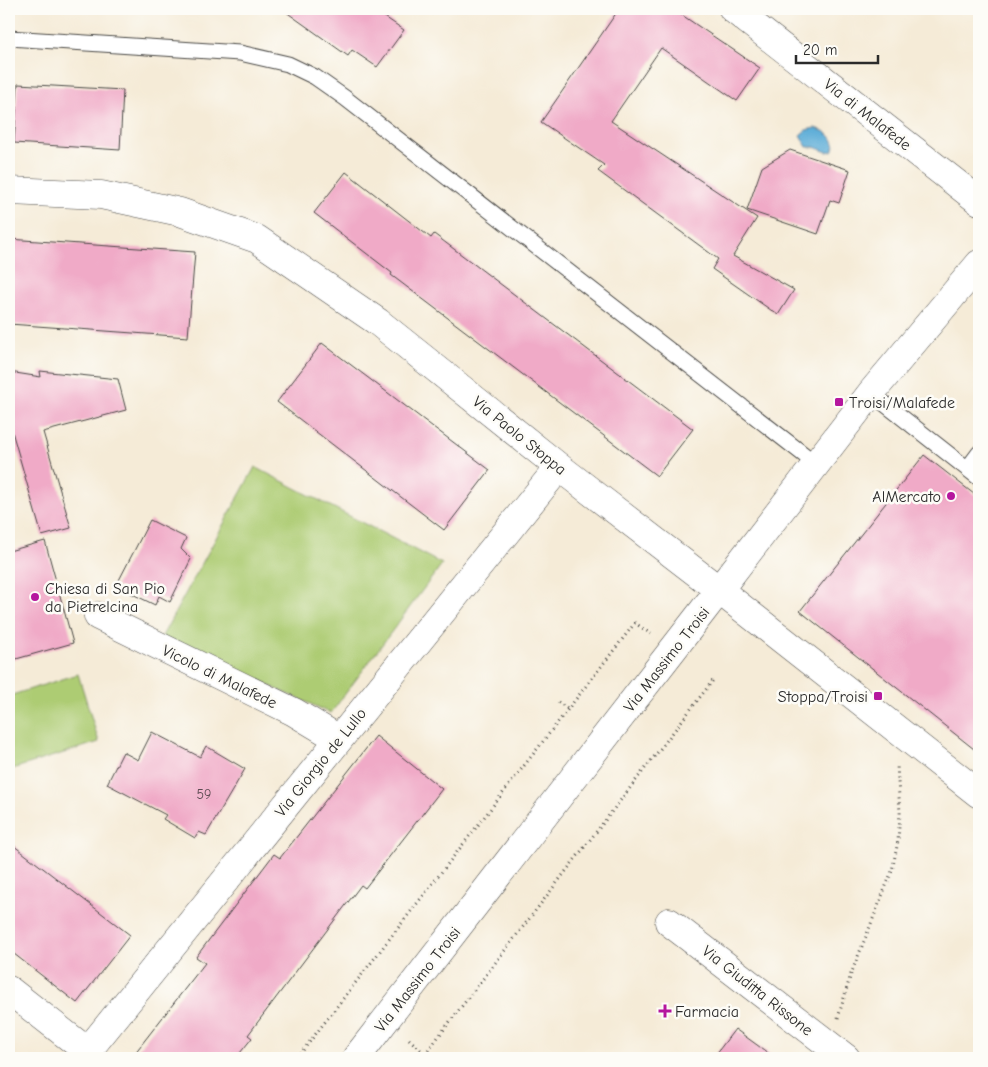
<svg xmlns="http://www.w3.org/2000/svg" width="988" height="1067" font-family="'Comic Neue',sans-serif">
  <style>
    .green { fill: #adcc73; stroke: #6c7c4f }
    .water { fill: #5eaed8; stroke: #446c82 }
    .building { fill: #f0aac7 }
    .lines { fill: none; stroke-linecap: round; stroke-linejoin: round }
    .service-casing { stroke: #494845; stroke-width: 17 }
    .minor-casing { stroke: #494845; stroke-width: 29 }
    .tertiary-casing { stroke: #494845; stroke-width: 29 }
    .path { stroke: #494845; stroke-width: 3; stroke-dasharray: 1 4; stroke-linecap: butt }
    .service { stroke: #fff; stroke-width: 15 }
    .minor { stroke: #fff; stroke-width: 28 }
    .tertiary { stroke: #fff; stroke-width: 28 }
    .poi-dot { fill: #b5179e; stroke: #fdfcf7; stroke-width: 2 }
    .labels { text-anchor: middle; stroke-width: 5; stroke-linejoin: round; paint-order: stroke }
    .number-label { font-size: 14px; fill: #5c4b52 }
    .street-label { font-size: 16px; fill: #2b2b2b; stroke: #fdfcf7 }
    .poi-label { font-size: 16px; fill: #2b2b2b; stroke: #fdfcf7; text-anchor: start }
  </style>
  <rect width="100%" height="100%" fill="#fdfcf7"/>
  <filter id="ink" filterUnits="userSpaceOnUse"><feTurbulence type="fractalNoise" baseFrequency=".02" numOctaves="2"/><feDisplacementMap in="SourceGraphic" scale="10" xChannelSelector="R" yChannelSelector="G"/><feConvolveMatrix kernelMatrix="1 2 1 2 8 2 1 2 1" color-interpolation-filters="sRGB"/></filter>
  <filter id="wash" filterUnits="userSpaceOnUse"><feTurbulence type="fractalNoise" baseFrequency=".0096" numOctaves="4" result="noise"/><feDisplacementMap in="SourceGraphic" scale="20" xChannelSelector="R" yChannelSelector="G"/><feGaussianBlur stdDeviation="1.12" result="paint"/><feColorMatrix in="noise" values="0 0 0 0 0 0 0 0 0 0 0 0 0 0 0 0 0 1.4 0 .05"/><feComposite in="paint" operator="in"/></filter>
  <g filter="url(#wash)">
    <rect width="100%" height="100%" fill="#f5ebd7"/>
    <path class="green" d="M 255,467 L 442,564 L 331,713 L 161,638 Z
      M 78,674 L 99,742 L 9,770 L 9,696 Z"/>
    <path class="water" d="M 815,128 C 827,132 831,134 835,146 L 832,151 L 827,152 L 814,147 L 807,147 L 800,135 L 806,130 Z"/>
    <g id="blocks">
      <path class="building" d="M 282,9 L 373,9 L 404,30 L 377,67 L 352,50 L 348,56 Z
        M 619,9 L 673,9 L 760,68 L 737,101 L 661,48 L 611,121 L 757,218 L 733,256 L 794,290 L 778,315 L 712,269 L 718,259 L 598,171 L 604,165 L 541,122 Z
        M 18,84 L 123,90 L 120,150 L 14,143 Z
        M 790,150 L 850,170 L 839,203 L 830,200 L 818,234 L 747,210 L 762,167 Z
        M 346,172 L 431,238 L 434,234 L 693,429 L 657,476 L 391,275 L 392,273 L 314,213 Z
        M 9,239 L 195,252 L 188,337 L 9,324 Z
        M 322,343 L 490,470 L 444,530 L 277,402 Z
        M 40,371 L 118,379 L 126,410 L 43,432 L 71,528 L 42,536 L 9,421 L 9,372 L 41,377 Z
        M 924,455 L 979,498 L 979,753 L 800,611 Z
        M 150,520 L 186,538 L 181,549 L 191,559 L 170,602 L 159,596 L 155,605 L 116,586 Z
        M 45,541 L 73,643 L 9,661 L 9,551 Z
        M 152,732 L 200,757 L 206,746 L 245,769 L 206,835 L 199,832 L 195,838 L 163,819 L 166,815 L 107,784 L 123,752 L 138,760 Z
        M 376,736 L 442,789 L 365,888 L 361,885 L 248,1035 L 252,1038 L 236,1058 L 131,1058 L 205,963 L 196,957 L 274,854 L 280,858 Z
        M 9,842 L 130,935 L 77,1003 L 9,950 Z
        M 735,1029 L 775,1058 L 713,1058 Z"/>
    </g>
  </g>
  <g filter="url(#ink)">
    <use href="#blocks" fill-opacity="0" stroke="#494845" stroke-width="1"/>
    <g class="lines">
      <g class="service-casing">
        <path id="service" d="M 9,38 L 240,53 L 288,64 L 315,77 L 345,98 L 816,464
          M 871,393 L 979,478
          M 967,469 L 979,453"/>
      </g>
      <g class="minor-casing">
        <path id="minor" d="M 9,191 L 101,195 L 180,212 L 257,239 L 378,322 L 559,467 L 719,590 L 979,794
          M 98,616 L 294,712 L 339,739
          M 669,922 L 846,1058
          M 9,990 L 87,1051
          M 82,1058 L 559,467
          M 356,1058 L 702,612 L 871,393 L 979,264"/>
      </g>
      <g class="tertiary-casing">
        <path id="tertiary" d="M 733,9 L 979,201"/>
      </g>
      <path class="path" d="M 558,702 L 568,709
        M 838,1018 L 851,974 L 892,871 L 898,841 L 900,813 L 897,765
        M 409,1039 L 425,1054 L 425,1058
        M 425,1054 L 714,679
        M 297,1058 L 635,623 L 651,634"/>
      <use href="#service" class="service"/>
      <use href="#minor" class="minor"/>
      <use href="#tertiary" class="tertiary"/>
    </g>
  </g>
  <g class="poi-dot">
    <rect x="834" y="397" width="10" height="10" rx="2.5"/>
    <circle cx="951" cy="496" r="5"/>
    <circle cx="35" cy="597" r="5"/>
    <rect x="873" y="691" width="10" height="10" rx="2.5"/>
    <path d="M662.5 1003.5h5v5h5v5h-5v5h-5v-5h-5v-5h5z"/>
  </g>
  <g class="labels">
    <g class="number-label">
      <text x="204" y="799">59</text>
    </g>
    <g class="street-label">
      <text transform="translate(868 114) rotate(38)" y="6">Via di Malafede</text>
      <text transform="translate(520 435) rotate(39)" y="6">Via Paolo Stoppa</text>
      <text transform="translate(666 659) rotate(-52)" y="6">Via Massimo Troisi</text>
      <text transform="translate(220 676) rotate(26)" y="6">Vicolo di Malafede</text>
      <text transform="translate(320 762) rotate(-51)" y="6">Via Giorgio de Lullo</text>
      <text transform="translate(417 979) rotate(-52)" y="6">Via Massimo Troisi</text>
      <text transform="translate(758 990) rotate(38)" y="6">Via Giuditta Rissone</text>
    </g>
    <g class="poi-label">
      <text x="849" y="408">Troisi/Malafede</text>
      <text x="941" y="502" text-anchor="end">AlMercato</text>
      <text x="45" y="594">Chiesa di San Pio<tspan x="45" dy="18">da Pietrelcina</tspan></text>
      <text x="868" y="702" text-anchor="end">Stoppa/Troisi</text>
      <text x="675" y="1017">Farmacia</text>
    </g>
  </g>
  <rect width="988" height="1067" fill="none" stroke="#fdfcf7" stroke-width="30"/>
  <path d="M796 55v8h82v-8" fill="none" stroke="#2b2b2b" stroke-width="2.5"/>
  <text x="803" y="55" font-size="15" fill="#2b2b2b" stroke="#fdfcf7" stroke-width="4" paint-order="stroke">20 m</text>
</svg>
